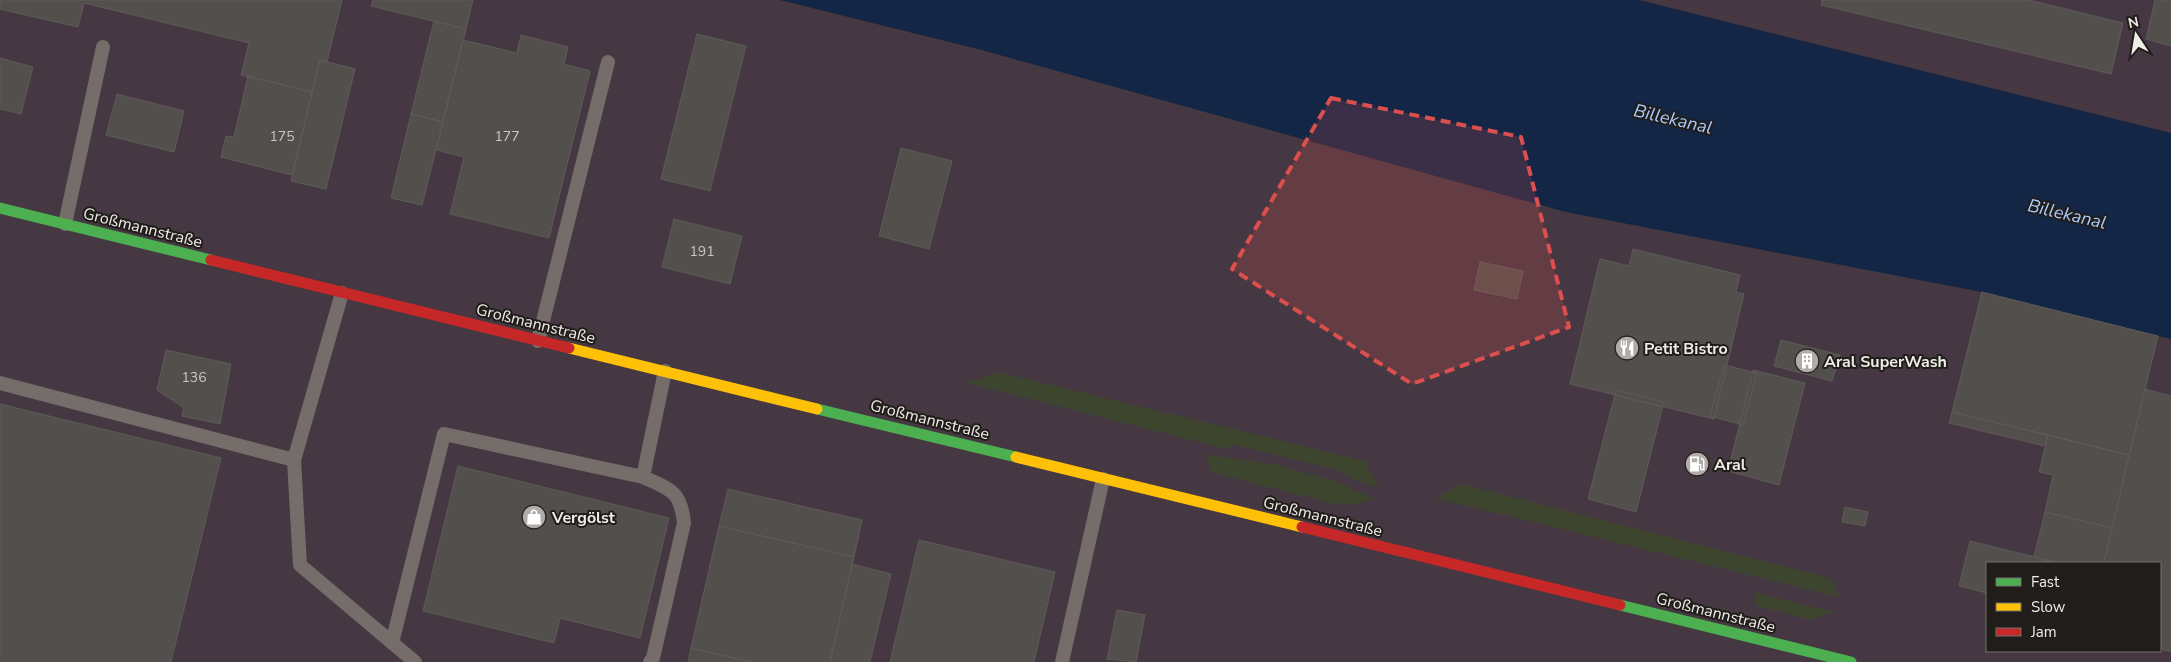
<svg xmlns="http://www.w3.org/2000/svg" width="2171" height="662" font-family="'Nunito Sans',sans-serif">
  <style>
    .industrial { fill: #463842; fill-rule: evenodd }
    .green { fill: #3d452e }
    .water { fill: #132645 }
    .building { fill: #524f4c; stroke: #5e5b58 }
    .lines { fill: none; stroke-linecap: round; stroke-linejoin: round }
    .lane { stroke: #746d69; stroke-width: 14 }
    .fast { stroke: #4caf50; stroke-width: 11 }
    .slow { stroke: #ffc107; stroke-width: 11 }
    .jam { stroke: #c62828; stroke-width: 11 }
    .marked { fill: #db4f4f; fill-opacity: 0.2; stroke: #db4f4f; stroke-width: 4; stroke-dasharray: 10 6; stroke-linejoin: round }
    .labels { text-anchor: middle; stroke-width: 4; stroke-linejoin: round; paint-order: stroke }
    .number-label { font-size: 14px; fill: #c8c6c2 }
    .street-label { font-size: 16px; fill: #f0ede9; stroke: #201d1a }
    .poi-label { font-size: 16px; font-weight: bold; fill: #f0ede9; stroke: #201d1a; text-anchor: start }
    .water-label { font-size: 18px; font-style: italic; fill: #abcbff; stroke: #201d1a }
  </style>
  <rect width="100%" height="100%" fill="#383532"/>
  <path class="industrial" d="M 0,0 L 780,0 L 978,49 L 1566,212 L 1982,292 L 2171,339 L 2171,662 L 0,662 ZM 1987,563 L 2160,563 L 2160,651 L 1987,651 Z
    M 1639,0 L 2171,0 L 2171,133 Z"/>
  <path class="green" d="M 997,372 L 1365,461 L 1379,487 L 1358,481 L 1339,470 L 1235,445 L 1227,449 L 967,383 Z
    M 1205,454 L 1272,464 L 1339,482 L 1374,499 L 1352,505 L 1330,503 L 1211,472 Z
    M 1461,484 L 1830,578 L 1839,597 L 1435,498 Z
    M 1753,592 L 1833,612 L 1812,620 L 1757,606 Z"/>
  <path class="water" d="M 780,0 L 1639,0 L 2171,133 L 2171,339 L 1982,292 L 1566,212 L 978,49 Z"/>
  <path class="building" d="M 0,0 L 342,0 L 327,62 L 320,60 L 312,92 L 241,75 L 249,43 L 84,3 L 78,27 L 0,9 Z
    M 373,0 L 473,0 L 466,29 L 371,6 Z
    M 1822,0 L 2029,0 L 2123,23 L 2111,74 L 1821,5 Z
    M 2155,0 L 2171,0 L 2171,46 L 2146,39 Z
    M 434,21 L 466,29 L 443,122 L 411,114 Z
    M 697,34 L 746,46 L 710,191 L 661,179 Z
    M 521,35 L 568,47 L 564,64 L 590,71 L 549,238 L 450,214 L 464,157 L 436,150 L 463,40 L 517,53 Z
    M 0,58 L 33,67 L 21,114 L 0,109 Z
    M 320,60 L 355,69 L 326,189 L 291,181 Z
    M 248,76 L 312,92 L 292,175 L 221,157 L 226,136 L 234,137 Z
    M 117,94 L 184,111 L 174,152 L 106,135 Z
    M 411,114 L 443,122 L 422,205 L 391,198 Z
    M 901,148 L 952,161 L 929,249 L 879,236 Z
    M 674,219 L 742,236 L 730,284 L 662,267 Z
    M 1633,249 L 1740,275 L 1736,292 L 1744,294 L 1714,419 L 1570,384 L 1600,259 L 1629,266 Z
    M 1480,262 L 1523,271 L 1517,299 L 1474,290 Z
    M 1982,292 L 2158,336 L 2129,455 L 1952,412 Z
    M 1781,340 L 1840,355 L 1832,381 L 1774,366 Z
    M 166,350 L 231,364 L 220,424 L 182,416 L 184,408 L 157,390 Z
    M 1724,365 L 1757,373 L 1743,425 L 1710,416 Z
    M 1753,370 L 1805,383 L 1779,485 L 1728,471 Z
    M 2145,389 L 2171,396 L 2171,652 L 2160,649 L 2160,563 L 2104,563 Z
    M 1616,390 L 1664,402 L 1636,512 L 1588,499 Z
    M 0,404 L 221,458 L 171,662 L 0,662 Z
    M 1952,412 L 2048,435 L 2045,446 L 1949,423 Z
    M 2048,435 L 2129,455 L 2112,528 L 2045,512 L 2053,475 L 2039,472 Z
    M 458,466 L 669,518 L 640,638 L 560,618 L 554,643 L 423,611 Z
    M 728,489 L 862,520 L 854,557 L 719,526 Z
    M 1845,507 L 1868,512 L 1865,526 L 1842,522 Z
    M 2045,512 L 2112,528 L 2104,563 L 2054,563 L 2034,557 Z
    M 719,526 L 854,557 L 830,662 L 752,662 L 691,648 Z
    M 919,540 L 1055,572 L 1034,662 L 890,662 Z
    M 1970,541 L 2055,562 L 2054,563 L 1987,563 L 1987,593 L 1959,586 Z
    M 852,564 L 891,574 L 870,662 L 830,662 Z
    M 1117,610 L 1145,615 L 1136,662 L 1107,659 Z
    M 691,648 L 752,662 L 688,662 Z"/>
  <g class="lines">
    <path class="lane" d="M 65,224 L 103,47
      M 538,341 L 608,62
      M 0,383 L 294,460 L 342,293
      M 294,460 L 300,565 L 415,662
      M 643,477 C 670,489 681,491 684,523 L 653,658 L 650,662
      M 392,643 L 444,434 L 643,477 L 665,371
      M 1062,662 L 1103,479"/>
    <path class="fast" d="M 0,208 L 211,260
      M 817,409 L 1016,457
      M 1620,605 L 1851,662"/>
    <path class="slow" d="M 569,348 L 817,409
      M 1016,457 L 1302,527"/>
    <path class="jam" d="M 211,260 L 569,348
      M 1302,527 L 1620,605"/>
  </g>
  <path class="marked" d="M 1331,98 L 1521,137 L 1569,327 L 1412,384 L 1232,269 Z"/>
  <defs>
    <g id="restaurant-disc" transform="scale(1.25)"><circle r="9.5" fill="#b0ada9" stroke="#201d1a"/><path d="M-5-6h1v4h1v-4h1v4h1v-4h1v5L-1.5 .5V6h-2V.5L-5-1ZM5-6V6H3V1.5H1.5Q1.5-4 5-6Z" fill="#fff"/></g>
    <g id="building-disc" transform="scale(1.25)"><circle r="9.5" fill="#b0ada9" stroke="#201d1a"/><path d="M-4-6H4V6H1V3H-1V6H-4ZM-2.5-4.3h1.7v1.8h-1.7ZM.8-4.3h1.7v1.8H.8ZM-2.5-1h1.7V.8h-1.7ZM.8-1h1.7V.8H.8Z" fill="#fff"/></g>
    <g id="fuel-disc" transform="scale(1.25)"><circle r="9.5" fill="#b0ada9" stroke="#201d1a"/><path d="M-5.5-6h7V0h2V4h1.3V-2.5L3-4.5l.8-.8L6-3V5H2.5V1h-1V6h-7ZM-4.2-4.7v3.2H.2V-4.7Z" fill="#fff"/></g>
    <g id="shop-disc" transform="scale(1.25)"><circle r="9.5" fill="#b0ada9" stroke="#201d1a"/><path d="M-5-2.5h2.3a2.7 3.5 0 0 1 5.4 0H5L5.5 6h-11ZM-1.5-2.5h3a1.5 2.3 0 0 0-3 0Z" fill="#fff"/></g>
  </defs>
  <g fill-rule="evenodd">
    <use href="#restaurant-disc" x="1627" y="348"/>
    <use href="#building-disc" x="1807" y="361"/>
    <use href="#fuel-disc" x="1697" y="464"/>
    <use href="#shop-disc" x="534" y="517"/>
  </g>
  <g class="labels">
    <g class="number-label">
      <text x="282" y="141">175</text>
      <text x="507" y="141">177</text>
      <text x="702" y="256">191</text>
      <text x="194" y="382">136</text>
    </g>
    <g class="street-label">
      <text transform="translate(143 227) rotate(14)" y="6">Großmannstraße</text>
      <text transform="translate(536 323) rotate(14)" y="6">Großmannstraße</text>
      <text transform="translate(930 419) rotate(14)" y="6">Großmannstraße</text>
      <text transform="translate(1323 516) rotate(14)" y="6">Großmannstraße</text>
      <text transform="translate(1716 612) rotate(14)" y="6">Großmannstraße</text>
    </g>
    <g class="poi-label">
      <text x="1644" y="354">Petit Bistro</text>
      <text x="1824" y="367">Aral SuperWash</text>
      <text x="1714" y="470">Aral</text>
      <text x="552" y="523">Vergölst</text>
    </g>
    <g class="water-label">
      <text transform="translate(1673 119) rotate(13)" y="6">Billekanal</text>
      <text transform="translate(2067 214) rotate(13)" y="6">Billekanal</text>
    </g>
  </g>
  <rect x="1986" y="562" width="175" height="90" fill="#201d1a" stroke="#73706d"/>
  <rect x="1996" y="578" width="25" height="8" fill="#4caf50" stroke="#73706d"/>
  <text x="2031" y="587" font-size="15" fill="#f0ede9">Fast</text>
  <rect x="1996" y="603" width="25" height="8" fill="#ffc107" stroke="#73706d"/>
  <text x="2031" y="612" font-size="15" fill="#f0ede9">Slow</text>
  <rect x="1996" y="628" width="25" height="8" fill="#c62828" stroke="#73706d"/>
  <text x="2031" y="637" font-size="15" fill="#f0ede9">Jam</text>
  <g transform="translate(2136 35) rotate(348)" stroke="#201d1a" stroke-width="4" paint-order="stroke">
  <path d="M0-4L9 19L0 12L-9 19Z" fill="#f0ede9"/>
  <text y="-8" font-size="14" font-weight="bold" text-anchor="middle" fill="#f0ede9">N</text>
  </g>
</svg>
